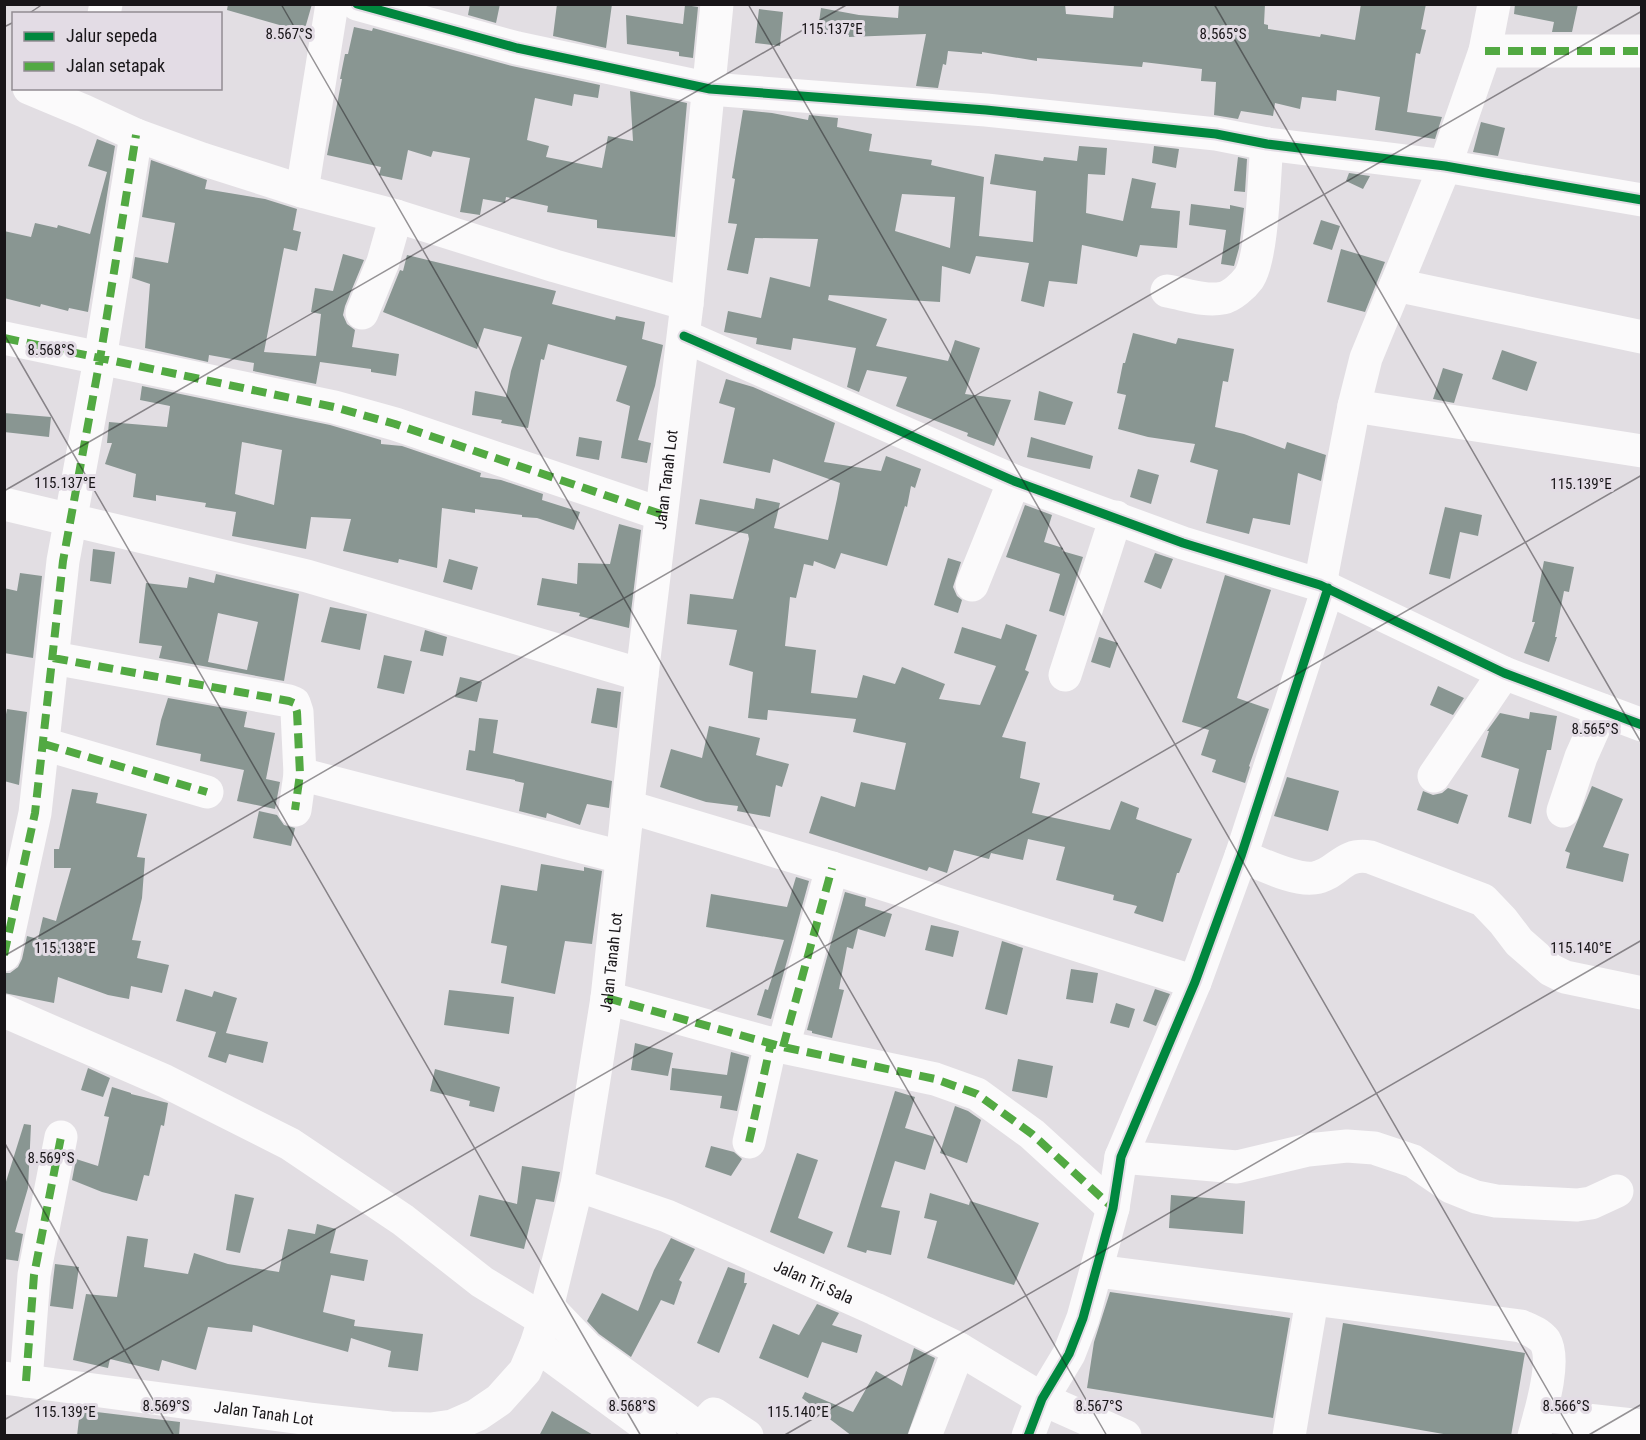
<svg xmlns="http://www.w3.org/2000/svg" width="1646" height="1440" font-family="'Roboto Condensed',sans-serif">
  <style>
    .building { fill: #899692; fill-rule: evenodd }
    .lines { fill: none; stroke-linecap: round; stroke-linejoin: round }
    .minor { stroke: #fbfafb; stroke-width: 33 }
    .major { stroke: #fbfafb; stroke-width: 33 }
    .quiet { stroke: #52a942; stroke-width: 8; stroke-dasharray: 15 8; stroke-linecap: butt }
    .cycleway-casing { stroke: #e3dce5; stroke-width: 13 }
    .cycleway { stroke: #00873e; stroke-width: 9 }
    .ticks { fill: none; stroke: #181518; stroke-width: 1.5; stroke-opacity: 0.45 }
    .labels { text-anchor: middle; stroke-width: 6; stroke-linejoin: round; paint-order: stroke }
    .street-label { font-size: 16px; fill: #181518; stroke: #e3dce5 }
    .ticks-label { font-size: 15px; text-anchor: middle; fill: #181518; stroke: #e3dce5; stroke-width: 6; stroke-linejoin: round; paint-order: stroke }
  </style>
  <rect width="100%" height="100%" fill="#e2dee3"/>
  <path class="building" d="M 228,4 L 312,4 L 304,32 L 227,10 Z
    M 470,4 L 500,4 L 496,23 L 468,15 Z
    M 557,4 L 612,4 L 606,48 L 553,36 Z
    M 899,4 L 1065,4 L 1066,14 L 1113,18 L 1114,4 L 1265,4 L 1264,24 L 1268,25 L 1268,29 L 1320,37 L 1321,34 L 1355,40 L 1361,4 L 1426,4 L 1421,29 L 1426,30 L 1420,54 L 1416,53 L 1407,112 L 1442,117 L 1435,139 L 1375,130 L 1380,97 L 1337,90 L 1336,101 L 1302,97 L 1300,109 L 1275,103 L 1273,116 L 1241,111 L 1238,119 L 1214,115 L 1216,82 L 1201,81 L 1202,69 L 1143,62 L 1142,67 L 1037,58 L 1037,61 L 982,52 L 982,54 L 948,51 L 946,65 L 943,64 L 938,88 L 916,86 L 926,34 L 849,37 L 849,35 L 818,29 L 821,8 L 859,15 L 898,18 Z
    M 1515,4 L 1578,4 L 1572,32 L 1552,32 L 1554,22 L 1514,14 Z
    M 685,5 L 698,7 L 693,58 L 679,56 L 679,52 L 627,44 L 626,15 L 683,24 Z
    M 759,9 L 783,12 L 780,46 L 755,43 Z
    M 354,27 L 372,31 L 373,28 L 512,66 L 600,85 L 598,98 L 574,94 L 572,106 L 535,98 L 527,140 L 549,146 L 546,157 L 602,168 L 608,136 L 633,141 L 630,91 L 687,103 L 675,237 L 597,228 L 597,220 L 547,212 L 548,206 L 506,197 L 505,203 L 483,199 L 480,215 L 460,212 L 470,158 L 433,151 L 431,157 L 408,150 L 402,180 L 379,175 L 381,167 L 327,155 L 342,79 L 340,79 L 345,54 L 348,54 Z
    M 743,110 L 772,113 L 808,120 L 809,115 L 838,118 L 837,127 L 872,134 L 869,151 L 932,160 L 931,165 L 984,177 L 979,236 L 1033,242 L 1036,191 L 990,184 L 995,154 L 1043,161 L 1044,157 L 1077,161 L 1079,146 L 1107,148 L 1105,175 L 1088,174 L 1086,213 L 1123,221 L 1132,178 L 1156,183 L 1151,208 L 1180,211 L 1177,248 L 1140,245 L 1137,257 L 1082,245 L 1077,284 L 1049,281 L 1044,307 L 1021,301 L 1029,263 L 976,256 L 970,274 L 942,266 L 940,302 L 829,295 L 828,300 L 887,319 L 876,346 L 948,361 L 955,340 L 980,348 L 965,394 L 1011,400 L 994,446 L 967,436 L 968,433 L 896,406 L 907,377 L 867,370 L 859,392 L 847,387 L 856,348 L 793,338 L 791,350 L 756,344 L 757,338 L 724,332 L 728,311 L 761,318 L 770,277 L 810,287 L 818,239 L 755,238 L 748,274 L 727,270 L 737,224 L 728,223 L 735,179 L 732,178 ZM 902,194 L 955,197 L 950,248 L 895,231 Z
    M 1481,122 L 1505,128 L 1498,156 L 1473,152 Z
    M 97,139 L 115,146 L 88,312 L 69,308 L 68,311 L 41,304 L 40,307 L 4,298 L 4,231 L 31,237 L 35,223 L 57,228 L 58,225 L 90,234 L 107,172 L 88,166 Z
    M 1154,146 L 1179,149 L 1176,168 L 1152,163 Z
    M 1238,157 L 1247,159 L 1245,192 L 1234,191 Z
    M 151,160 L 207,180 L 205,189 L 265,199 L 297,209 L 293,230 L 301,232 L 297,251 L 284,248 L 264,352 L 316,356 L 321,314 L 311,312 L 315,288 L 333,291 L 343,254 L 364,260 L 345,306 L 343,315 L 347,324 L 355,330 L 352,347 L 399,354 L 396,376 L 371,372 L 371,369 L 320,362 L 316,384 L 253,371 L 254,363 L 209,355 L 208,362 L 145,348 L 150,284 L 132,278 L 135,257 L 168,263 L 175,223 L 142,217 Z
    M 1349,173 L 1370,176 L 1363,189 L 1346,181 Z
    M 1191,204 L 1230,209 L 1230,205 L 1244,208 L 1239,248 L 1234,266 L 1221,264 L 1226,230 L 1189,225 Z
    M 1321,220 L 1340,226 L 1332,250 L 1313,244 Z
    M 1341,249 L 1385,262 L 1365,312 L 1327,302 Z
    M 407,255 L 556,291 L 552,304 L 615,320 L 616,316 L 645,322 L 642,339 L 663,345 L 655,386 L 638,440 L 651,443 L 647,463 L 621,458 L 630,406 L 616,401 L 627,366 L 548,344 L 544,360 L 541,359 L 528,428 L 501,423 L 502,420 L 472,415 L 475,391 L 506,397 L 511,371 L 522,337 L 484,328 L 477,349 L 383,312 L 400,270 L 403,271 Z
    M 1133,333 L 1176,344 L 1178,338 L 1234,349 L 1228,382 L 1223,381 L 1215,427 L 1244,434 L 1285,449 L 1287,442 L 1326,455 L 1321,481 L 1298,473 L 1290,525 L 1253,518 L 1249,534 L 1206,523 L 1218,470 L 1190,462 L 1195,444 L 1148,437 L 1118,429 L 1126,395 L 1117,393 L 1123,363 L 1125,363 Z
    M 1502,350 L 1537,362 L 1527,391 L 1492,379 Z
    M 1443,368 L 1463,374 L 1454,403 L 1433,399 Z
    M 726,379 L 753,387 L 835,423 L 824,462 L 881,471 L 886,456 L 921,469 L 915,488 L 911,486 L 907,507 L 905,506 L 887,566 L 841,553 L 835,569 L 814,561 L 813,566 L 804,564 L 796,598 L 790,597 L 785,646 L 816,650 L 811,693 L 857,698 L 863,675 L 895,684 L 902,667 L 945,684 L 939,699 L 980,705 L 996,666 L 954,653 L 962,627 L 1001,639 L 1006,624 L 1037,635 L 1025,670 L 1029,672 L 1002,737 L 1026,742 L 1020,778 L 1040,783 L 1032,813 L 1110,830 L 1121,801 L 1139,808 L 1136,819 L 1192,839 L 1179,873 L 1177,873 L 1163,922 L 1134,913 L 1137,906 L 1113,900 L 1114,895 L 1056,880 L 1065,847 L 1028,839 L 1023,860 L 991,853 L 989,859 L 954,850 L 947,873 L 929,867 L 927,871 L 809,833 L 821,796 L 855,807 L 861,782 L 895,790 L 906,743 L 853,732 L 856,719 L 768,710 L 767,720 L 748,718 L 753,672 L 729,665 L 737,630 L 687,624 L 690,594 L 733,599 L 749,539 L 748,534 L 695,524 L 700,499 L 754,509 L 756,498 L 780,503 L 774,528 L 828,540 L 837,499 L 840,483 L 773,459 L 770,473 L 723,463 L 735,408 L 719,403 Z
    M 142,386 L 330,425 L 381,440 L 381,444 L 402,446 L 481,473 L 480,477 L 501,480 L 543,494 L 542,500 L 580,512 L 574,530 L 537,518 L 522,517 L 522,515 L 475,509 L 475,513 L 442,508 L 437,568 L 399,559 L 398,563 L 343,551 L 351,519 L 311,517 L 306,549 L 232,536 L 236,512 L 205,507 L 206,503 L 156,495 L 156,501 L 133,497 L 136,474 L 105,464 L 112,443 L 107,443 L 109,422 L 167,427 L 170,406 L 140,400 ZM 242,442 L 282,450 L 274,505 L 235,494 Z
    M 1039,391 L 1073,402 L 1065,425 L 1034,420 Z
    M 4,413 L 51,417 L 49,437 L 4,432 Z
    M 579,437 L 602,441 L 599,460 L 576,456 Z
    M 1031,437 L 1093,456 L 1090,469 L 1027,457 Z
    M 1138,469 L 1159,475 L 1151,504 L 1130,497 Z
    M 1025,505 L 1052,515 L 1044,542 L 1063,548 L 1062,551 L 1083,557 L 1064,616 L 1049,611 L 1060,574 L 1006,557 Z
    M 1445,507 L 1482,515 L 1478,536 L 1460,532 L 1450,579 L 1429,574 Z
    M 619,524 L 641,530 L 629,628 L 579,616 L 580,613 L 537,605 L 542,578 L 577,584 L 578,563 L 610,564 Z
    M 93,549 L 115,552 L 111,584 L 90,581 Z
    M 1155,553 L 1173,559 L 1161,589 L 1144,582 Z
    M 948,558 L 961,562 L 953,587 L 957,596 L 962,600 L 958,613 L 934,605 Z
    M 449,559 L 478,567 L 472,590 L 443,582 Z
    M 1544,561 L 1574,567 L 1569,592 L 1564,591 L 1555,637 L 1557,637 L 1549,662 L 1524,653 L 1535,622 L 1532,622 Z
    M 20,573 L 42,576 L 33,658 L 4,653 L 4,588 L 17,591 Z
    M 216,574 L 299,594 L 284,681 L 159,658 L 162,646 L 139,643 L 146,583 L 187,588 L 189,577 L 214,583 ZM 218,613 L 258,622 L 247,670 L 208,662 Z
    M 1225,575 L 1271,590 L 1237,698 L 1269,709 L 1249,766 L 1250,767 L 1245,783 L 1212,772 L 1216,760 L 1201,755 L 1209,730 L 1182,722 Z
    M 330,607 L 367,614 L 360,650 L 321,642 Z
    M 425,630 L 447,637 L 443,656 L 420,651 Z
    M 1099,637 L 1118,643 L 1110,668 L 1091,662 Z
    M 384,655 L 412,661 L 404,694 L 377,688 Z
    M 460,677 L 482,682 L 477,702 L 455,697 Z
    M 1438,686 L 1464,698 L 1453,715 L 1430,705 Z
    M 597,688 L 621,692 L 617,728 L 591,723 Z
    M 168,698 L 247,712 L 244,727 L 275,733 L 266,779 L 280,782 L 275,809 L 237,801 L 244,770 L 200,761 L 201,754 L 156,745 L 161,720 Z
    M 7,709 L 27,712 L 19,785 L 4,781 L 4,725 Z
    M 1530,712 L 1557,716 L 1551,750 L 1547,750 L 1531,824 L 1508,817 L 1519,769 L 1481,757 L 1489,731 L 1487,731 L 1500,713 L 1529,719 Z
    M 479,718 L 498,720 L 493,753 L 612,781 L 609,808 L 587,804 L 580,825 L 547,813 L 546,818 L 519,811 L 524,783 L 515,781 L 515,780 L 466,770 L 469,750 L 475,751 Z
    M 709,726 L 760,738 L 756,755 L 789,764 L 782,787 L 776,785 L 770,817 L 737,811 L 738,806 L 706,802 L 660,787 L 671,749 L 702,758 Z
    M 1287,777 L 1339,791 L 1328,831 L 1274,816 Z
    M 1592,786 L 1623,799 L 1603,847 L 1629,854 L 1623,882 L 1566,868 L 1570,853 L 1565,851 Z
    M 1448,788 L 1468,795 L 1458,824 L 1417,810 L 1423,791 L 1433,795 L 1442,793 Z
    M 72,789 L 98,793 L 96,803 L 147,814 L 137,857 L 145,858 L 142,898 L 132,940 L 141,941 L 137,958 L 169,965 L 162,993 L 131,986 L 129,999 L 108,995 L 58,977 L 54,1003 L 4,993 L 4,973 L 10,973 L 18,967 L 22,959 L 27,936 L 38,939 L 43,917 L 56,921 L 71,868 L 54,868 L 54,849 L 59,849 Z
    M 259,811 L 277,815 L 284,825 L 295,828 L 291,846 L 253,838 Z
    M 541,864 L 584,871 L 584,867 L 602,871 L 592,944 L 565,941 L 555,994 L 501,983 L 507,946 L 491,943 L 501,885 L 537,891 Z
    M 796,877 L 809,881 L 771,1019 L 757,1015 L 765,989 L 768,990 L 784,940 L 706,927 L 711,894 L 787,907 Z
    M 845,892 L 866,898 L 865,906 L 892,914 L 885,937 L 858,929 L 853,949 L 847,947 L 839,989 L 844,990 L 832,1038 L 812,1033 L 812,1031 L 807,1030 Z
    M 931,925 L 959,931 L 953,957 L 925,950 Z
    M 1002,941 L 1023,948 L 1007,1015 L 985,1009 Z
    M 1071,969 L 1098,973 L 1093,1003 L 1066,999 Z
    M 185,989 L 212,997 L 214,991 L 237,998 L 226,1033 L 268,1042 L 263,1063 L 229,1054 L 226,1063 L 208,1057 L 216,1032 L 176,1021 Z
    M 1155,989 L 1170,994 L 1156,1026 L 1143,1021 Z
    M 449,990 L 514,997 L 509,1034 L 444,1025 Z
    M 1116,1003 L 1135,1009 L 1129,1028 L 1110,1023 Z
    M 635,1043 L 673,1053 L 668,1076 L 631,1070 Z
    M 731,1052 L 749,1057 L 737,1111 L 720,1108 L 722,1096 L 670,1090 L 672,1068 L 727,1075 Z
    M 1018,1059 L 1053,1066 L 1047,1098 L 1012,1091 Z
    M 88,1068 L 110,1078 L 103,1097 L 81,1090 Z
    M 435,1069 L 500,1087 L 494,1112 L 469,1106 L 470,1101 L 430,1091 Z
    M 112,1087 L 131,1093 L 131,1094 L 168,1103 L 164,1126 L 161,1125 L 149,1176 L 144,1175 L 137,1201 L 102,1192 L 72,1180 L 76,1159 L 98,1166 L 109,1117 L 104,1116 Z
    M 895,1091 L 915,1097 L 905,1128 L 935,1137 L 925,1170 L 895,1161 L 881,1207 L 900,1211 L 891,1255 L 867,1250 L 866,1253 L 847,1247 Z
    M 955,1106 L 968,1111 L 981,1120 L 967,1163 L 940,1153 Z
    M 24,1124 L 31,1125 L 28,1188 L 15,1232 L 23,1234 L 18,1261 L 4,1259 L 4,1188 Z
    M 711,1146 L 734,1152 L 742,1159 L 731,1176 L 705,1167 Z
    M 797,1153 L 818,1160 L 798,1218 L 833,1232 L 824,1254 L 770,1232 Z
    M 522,1166 L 560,1172 L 554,1202 L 536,1199 L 524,1249 L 470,1236 L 479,1195 L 517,1204 Z
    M 930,1193 L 969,1205 L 970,1201 L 1039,1223 L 1014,1285 L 927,1258 L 937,1221 L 924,1218 Z
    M 235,1194 L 254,1198 L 240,1253 L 226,1250 Z
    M 1171,1195 L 1245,1201 L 1243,1234 L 1169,1228 Z
    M 317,1224 L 336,1229 L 330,1253 L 368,1260 L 364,1281 L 331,1275 L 323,1312 L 355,1320 L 354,1326 L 423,1334 L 418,1371 L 388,1367 L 391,1351 L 351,1338 L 348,1352 L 253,1325 L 252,1332 L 208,1327 L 196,1370 L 162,1360 L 159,1371 L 110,1359 L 108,1368 L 73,1360 L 86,1294 L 117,1297 L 127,1236 L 148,1239 L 144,1267 L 188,1274 L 194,1253 L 228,1264 L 279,1272 L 288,1229 L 315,1234 Z
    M 671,1238 L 695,1249 L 679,1280 L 682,1282 L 674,1305 L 661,1300 L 631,1357 L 599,1334 L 587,1321 L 602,1293 L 638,1311 L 654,1270 Z
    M 55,1264 L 79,1267 L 73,1309 L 50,1306 Z
    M 728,1267 L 745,1273 L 744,1283 L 747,1283 L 719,1353 L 697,1343 Z
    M 1110,1292 L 1290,1318 L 1273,1418 L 1087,1388 L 1094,1342 Z
    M 817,1304 L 839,1313 L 832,1325 L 862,1335 L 857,1353 L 822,1342 L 808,1378 L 759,1358 L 773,1324 L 799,1335 Z
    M 1343,1323 L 1525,1353 L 1511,1436 L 1455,1436 L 1328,1414 Z
    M 914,1348 L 935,1358 L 907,1436 L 852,1436 L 802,1398 L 805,1392 L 853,1412 L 876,1371 L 902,1386 Z
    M 80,1410 L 180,1422 L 179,1436 L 77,1436 Z
    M 552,1411 L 595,1436 L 539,1436 Z"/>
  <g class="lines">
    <g class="minor">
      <path d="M 357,4 L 517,48 L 710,89 L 986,110 L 1216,134 L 1267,144 L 1445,166 L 1642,200"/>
      <path d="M 104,14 L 106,4"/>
      <path d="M 1485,51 L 1642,51"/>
      <path d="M 29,88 L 84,111 L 136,135 L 202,159 L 302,191 L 396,216 L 555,266 L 687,304"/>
      <path d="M 302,191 L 332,4"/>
      <path d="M 1396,285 L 1642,337"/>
      <path d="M 1167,291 C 1185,294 1205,302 1223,298 C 1232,296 1243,286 1249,278 C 1263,256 1264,174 1267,144"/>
      <path d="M 362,313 L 383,262 L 396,216"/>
      <path d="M 684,336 L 1014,481 L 1183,543 L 1320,585 L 1504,673 L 1642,725"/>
      <path d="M 4,338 L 334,407 L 395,424 L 661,514"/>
      <path d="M 1354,406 L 1642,451"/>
      <path d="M 4,504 L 307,576 L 642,675"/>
      <path d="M 972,585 L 1014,481"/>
      <path d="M 1320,585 L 1354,406 L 1366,358 L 1445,166 L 1485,51 L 1494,4"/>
      <path d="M 53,658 L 289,701 L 294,703 L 297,712 L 300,774 L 295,810"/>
      <path d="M 1065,675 L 1116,517"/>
      <path d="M 44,744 L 207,792"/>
      <path d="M 300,774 L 621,857"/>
      <path d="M 1434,776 L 1504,673"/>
      <path d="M 629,807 L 832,868 L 1195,982"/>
      <path d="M 1563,811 L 1581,757 L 1602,710"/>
      <path d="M 1241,856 C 1260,863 1294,881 1314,878 C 1337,875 1342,852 1370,857 L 1483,900 L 1503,921 L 1519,942 L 1551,970 L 1565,977 L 1642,993"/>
      <path d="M 4,955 L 35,813 L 63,561 L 100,359 L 136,135"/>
      <path d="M 607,998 L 783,1047 L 935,1079 L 977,1094 L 1032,1134 L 1113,1208"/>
      <path d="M 4,1011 L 165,1081 L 290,1144 L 403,1220 L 482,1282 L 544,1320"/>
      <path d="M 783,1047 L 832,868"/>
      <path d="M 749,1142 L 771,1043"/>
      <path d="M 1121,1157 L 1237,1167 L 1308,1150 L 1347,1146 L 1374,1148 L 1413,1161 L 1451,1187 L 1476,1197 L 1496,1201 L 1577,1205 L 1591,1203 L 1617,1191"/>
      <path id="s1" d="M 577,1185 L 667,1216 L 875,1309 L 959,1349 L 1042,1399 L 1125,1436"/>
      <path d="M 1097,1271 L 1521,1326 C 1530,1330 1539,1333 1545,1341 C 1557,1361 1540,1414 1534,1436"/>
      <path d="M 547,1306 L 587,1348 L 700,1429 L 714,1414 L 747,1436"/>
      <path d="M 536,1345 L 660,1436"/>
      <path d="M 26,1381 L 34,1275 L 61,1137"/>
      <path d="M 1540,1415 L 1642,1426"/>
      <path d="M 925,1436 L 959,1349"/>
      <path d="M 1028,1436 L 1042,1399 L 1069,1354 L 1083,1318 L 1113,1208 L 1121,1157 L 1195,982 L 1241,856 L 1328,588"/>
      <path d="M 1289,1436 L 1312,1300"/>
    </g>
    <path class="major" id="s2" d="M 4,1378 L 310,1419 L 390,1428 L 431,1429 L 452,1426 L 477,1415 L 499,1400 L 525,1371 L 536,1345 L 544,1320 L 577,1185 L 607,998 L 642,675 L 687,304 L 717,4"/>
    <path class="quiet" d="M 1485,51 L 1642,51
      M 4,338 L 334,407 L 395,424 L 661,514
      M 53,658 L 289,701 L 294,703 L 297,712 L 300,774 L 295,810
      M 44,744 L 207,792
      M 4,955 L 35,813 L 63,561 L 100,359 L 136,135
      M 607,998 L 783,1047 L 935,1079 L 977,1094 L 1032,1134 L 1113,1208
      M 783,1047 L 832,868
      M 749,1142 L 771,1043
      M 26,1381 L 34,1275 L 61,1137"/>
    <g class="cycleway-casing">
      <path id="cycleway" d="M 357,4 L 517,48 L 710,89 L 986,110 L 1216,134 L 1267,144 L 1445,166 L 1642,200
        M 684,336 L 1014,481 L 1183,543 L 1320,585 L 1504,673 L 1642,725
        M 1028,1436 L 1042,1399 L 1069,1354 L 1083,1318 L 1113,1208 L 1121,1157 L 1195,982 L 1241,856 L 1328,588"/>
    </g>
    <use href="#cycleway" class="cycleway"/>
  </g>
  <path class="ticks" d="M 281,4 L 1107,1436M 748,4 L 1574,1436M 1214,4 L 1642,744M 28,14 L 43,4M 4,27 L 14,22M 4,334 L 641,1436M 4,491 L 848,4M 4,956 L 1642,11M 4,1142 L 174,1436M 4,1420 L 1642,475M 783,1436 L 1642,940M 1587,1436 L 1642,1404"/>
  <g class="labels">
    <g class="street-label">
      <text dy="6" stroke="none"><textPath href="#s2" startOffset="1449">Jalan Tanah Lot</textPath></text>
      <text dy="6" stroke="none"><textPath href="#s2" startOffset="963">Jalan Tanah Lot</textPath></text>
      <text dy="6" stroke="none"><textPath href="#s1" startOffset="256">Jalan Tri Sala</textPath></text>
      <text dy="6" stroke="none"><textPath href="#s2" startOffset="262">Jalan Tanah Lot</textPath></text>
    </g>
  </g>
  <g class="ticks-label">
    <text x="832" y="34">115.137°E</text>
    <text x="289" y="39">8.567°S</text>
    <text x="1223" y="39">8.565°S</text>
    <text x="51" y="355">8.568°S</text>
    <text x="65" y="488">115.137°E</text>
    <text x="1581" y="489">115.139°E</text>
    <text x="1595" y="734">8.565°S</text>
    <text x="65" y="953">115.138°E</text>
    <text x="1581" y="953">115.140°E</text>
    <text x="51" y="1163">8.569°S</text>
    <text x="166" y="1411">8.569°S</text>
    <text x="632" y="1411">8.568°S</text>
    <text x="1099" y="1411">8.567°S</text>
    <text x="1566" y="1411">8.566°S</text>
    <text x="798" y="1417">115.140°E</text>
    <text x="65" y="1417">115.139°E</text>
  </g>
  <rect width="1646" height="1440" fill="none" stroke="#181518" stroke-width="12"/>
  <rect x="12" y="12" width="210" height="78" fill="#e3dce5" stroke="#928c93" stroke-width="1.5"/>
  <rect x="24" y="32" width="30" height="9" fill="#00873e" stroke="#928c93" stroke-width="1.5"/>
  <text x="66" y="42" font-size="18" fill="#181518">Jalur sepeda</text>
  <rect x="24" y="62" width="30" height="9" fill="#52a942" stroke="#928c93" stroke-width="1.5"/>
  <text x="66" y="72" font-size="18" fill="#181518">Jalan setapak</text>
</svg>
